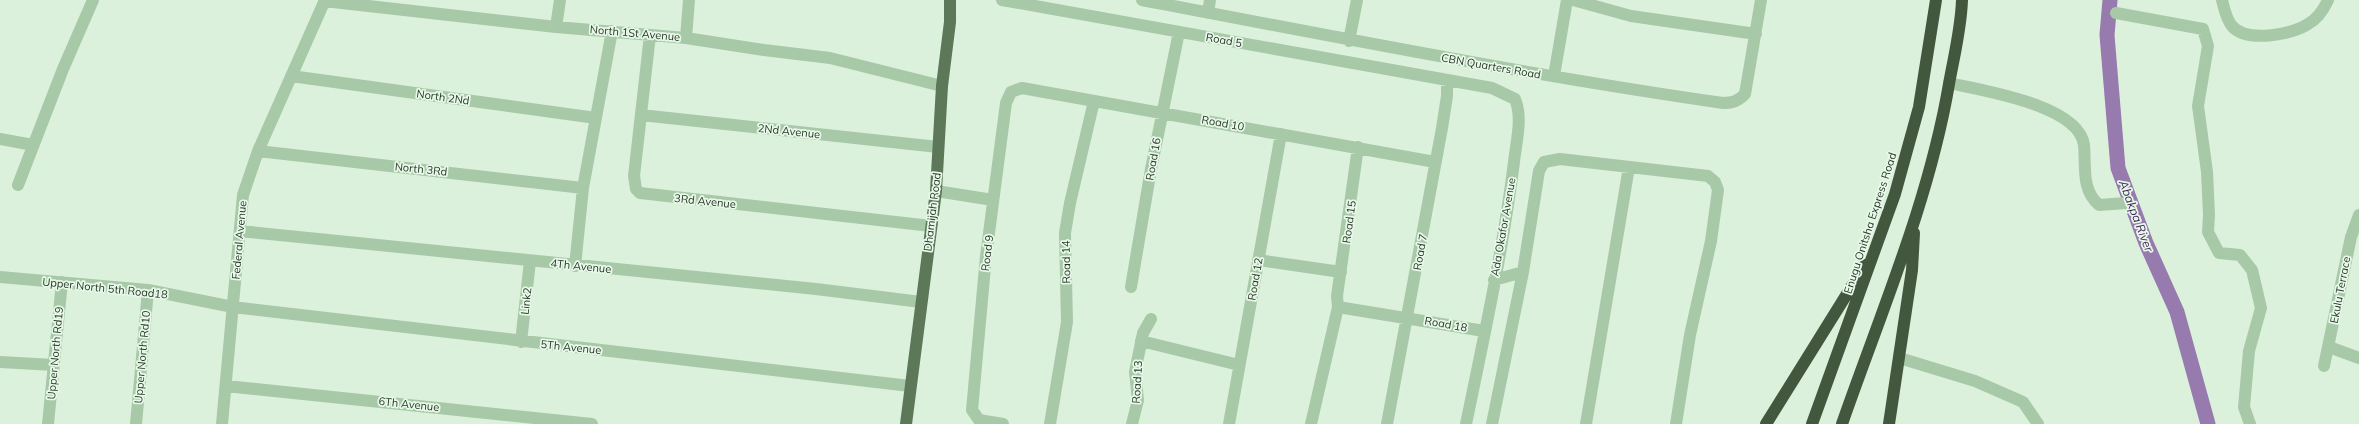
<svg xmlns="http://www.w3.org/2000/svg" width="2359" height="424" font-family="Mulish,sans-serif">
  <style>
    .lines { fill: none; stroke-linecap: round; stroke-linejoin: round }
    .river { stroke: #977aae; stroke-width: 15 }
    .minor { stroke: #a8c9a7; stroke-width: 12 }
    .major { stroke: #5d7759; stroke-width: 12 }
    .highway { stroke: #43573f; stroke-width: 12 }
    .labels { text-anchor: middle; stroke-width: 3.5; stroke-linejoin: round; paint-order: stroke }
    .street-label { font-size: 11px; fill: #2a3628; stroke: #e7f9e8 }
    .water-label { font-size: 12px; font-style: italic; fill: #3f1e57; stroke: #e7f9e8 }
  </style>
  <rect width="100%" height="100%" fill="#dbf1dc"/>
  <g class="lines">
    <path class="river" d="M 2110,0 L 2107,35 L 2118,168 L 2146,243 L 2177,312 L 2208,424"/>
    <path class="minor" d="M 1002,0 L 1492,88 L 1515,99 C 1523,118 1516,142 1514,162 C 1503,250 1484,337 1466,424
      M 1142,0 C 1336,37 1528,75 1723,103 C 1733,103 1738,101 1745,94 L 1761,0
      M 1573,0 L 1631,16 L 1756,34
      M 2222,0 C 2224,8 2226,19 2232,26 C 2246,43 2292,35 2308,24 C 2317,19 2324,9 2328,0
      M 324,1 L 556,27 L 686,38 L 764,50 L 830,58 L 942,86
      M 1208,13 L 1210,0
      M 2116,13 L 2203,29 L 2208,46 L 2198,106 L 2207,172 L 2209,215 L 2208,232 L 2219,253 L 2240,255 L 2252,270 L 2261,308 L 2249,351 L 2244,407 L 2250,424
      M 556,27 L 560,0
      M 650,35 L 634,176 L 636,189 L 640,193 L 931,226
      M 686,38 L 689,0
      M 1349,41 L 1357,0
      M 291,76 L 596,118
      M 1554,76 L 1567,0
      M 1949,83 C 1981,90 2079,105 2084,145 C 2086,166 2081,190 2099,205 L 2126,203
      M 641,115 L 938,147
      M 0,139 L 33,145
      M 258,151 L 583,188
      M 18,185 L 63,69 L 93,0
      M 936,191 L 993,200
      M 240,231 L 816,289 L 921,302
      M 1258,260 L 1341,272
      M 575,266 L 583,188 L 612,31
      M 0,277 L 148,290 L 233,307 L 910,386
      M 1494,280 L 1523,272
      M 1131,287 L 1151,169 L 1179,32
      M 1338,307 L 1484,331
      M 1141,341 L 1239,365
      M 521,342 L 530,261
      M 2329,347 L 2359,358
      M 1906,360 L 1975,381 L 2023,402 L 2038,424
      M 0,362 L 54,365
      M 2324,366 L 2351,237 L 2359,215
      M 226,386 L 592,424
      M 48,424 L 62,282
      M 136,424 L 148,290
      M 222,424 L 243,195 L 258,151 L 325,0
      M 1003,424 L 979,420 L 972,410 L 986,256 L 1006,103 L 1011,92 L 1022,88 L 1435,162
      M 1050,424 L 1067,322 L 1065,233 L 1070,203 L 1094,101
      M 1132,424 L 1138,400 L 1135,372 L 1143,333 L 1151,319
      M 1229,424 L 1281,134
      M 1311,424 L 1338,307 L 1337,296 L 1358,147
      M 1387,424 L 1442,128 L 1447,96 L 1447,80
      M 1492,424 L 1523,272 L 1539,171 L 1544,162 L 1560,159 L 1708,176 L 1715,182 L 1718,190 L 1711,241 L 1690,335 L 1676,424
      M 1586,424 L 1629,167"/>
    <path class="major" d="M 906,424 L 936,191 L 942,86 L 950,22 L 950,0"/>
    <path class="highway" d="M 1766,424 L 1865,265
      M 1812,424 L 1895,194 L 1919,107 L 1936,0
      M 1842,424 C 1881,312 1929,201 1949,84 C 1954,56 1961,29 1962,0
      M 1889,424 L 1912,270 L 1914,233"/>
  </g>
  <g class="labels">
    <g class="street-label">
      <text transform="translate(635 33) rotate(5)" y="4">North 1St Avenue</text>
      <text transform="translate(1224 40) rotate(10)" y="4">Road 5</text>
      <text transform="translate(1491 66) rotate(10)" y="4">CBN Quarters Road</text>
      <text transform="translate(443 97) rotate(8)" y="4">North 2Nd</text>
      <text transform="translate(1223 123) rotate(10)" y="4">Road 10</text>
      <text transform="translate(789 131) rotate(6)" y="4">2Nd Avenue</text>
      <text transform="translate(1153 159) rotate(-80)" y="4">Road 16</text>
      <text transform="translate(421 169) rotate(6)" y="4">North 3Rd</text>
      <text transform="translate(705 201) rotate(6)" y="4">3Rd Avenue</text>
      <text transform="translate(932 212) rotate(-83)" y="4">Dhamijah Road</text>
      <text transform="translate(1349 222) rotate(-82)" y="4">Road 15</text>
      <text transform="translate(1870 223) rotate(-72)" y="4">Enugu Onitsha Express Road</text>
      <text transform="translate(1503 227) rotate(-80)" y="4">Ada Okafor Avenue</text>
      <text transform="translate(239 240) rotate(-85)" y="4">Federal Avenue</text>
      <text transform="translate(1420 252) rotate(-80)" y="4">Road 7</text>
      <text transform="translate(987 253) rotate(-83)" y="4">Road 9</text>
      <text transform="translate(1066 262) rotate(-91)" y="4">Road 14</text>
      <text transform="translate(581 266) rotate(6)" y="4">4Th Avenue</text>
      <text transform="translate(1255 279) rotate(-80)" y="4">Road 12</text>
      <text transform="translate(105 288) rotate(6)" y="4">Upper North 5th Road18</text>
      <text transform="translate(2340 290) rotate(-79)" y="4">Ekulu Terrace</text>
      <text transform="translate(526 301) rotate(-84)" y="4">Link2</text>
      <text transform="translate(1446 324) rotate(10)" y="4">Road 18</text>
      <text transform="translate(571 347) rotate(6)" y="4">5Th Avenue</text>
      <text transform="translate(55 353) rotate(-85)" y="4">Upper North Rd19</text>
      <text transform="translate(142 357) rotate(-85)" y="4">Upper North Rd10</text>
      <text transform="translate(1137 382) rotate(-87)" y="4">Road 13</text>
      <text transform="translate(409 404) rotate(6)" y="4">6Th Avenue</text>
    </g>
    <g class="water-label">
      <text transform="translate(2136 216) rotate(69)" y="4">Abakpa River</text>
    </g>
  </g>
</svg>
